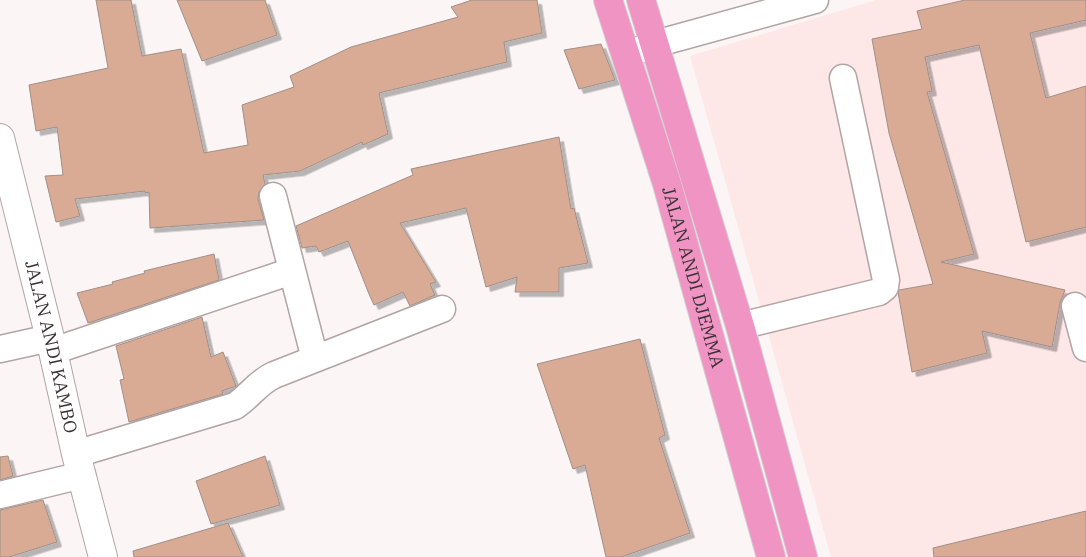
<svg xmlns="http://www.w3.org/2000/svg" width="1086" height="557" font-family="'IBM Plex Serif',serif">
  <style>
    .built { fill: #fee7e7 }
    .building { fill: #d9ab95; stroke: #9e8f88; filter: url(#shadow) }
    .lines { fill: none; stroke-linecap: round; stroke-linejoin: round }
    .minor-casing { stroke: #b4a3a3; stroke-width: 29 }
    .tertiary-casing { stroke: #b4a3a3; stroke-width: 30 }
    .trunk-casing { stroke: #d3d2d2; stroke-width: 30 }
    .minor { stroke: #fff; stroke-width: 26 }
    .tertiary { stroke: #fff; stroke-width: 28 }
    .trunk { stroke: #f094c4; stroke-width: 28 }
    .labels { text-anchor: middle; stroke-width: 4; stroke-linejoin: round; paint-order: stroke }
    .street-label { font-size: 18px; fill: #393232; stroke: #fcf5f5 }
  </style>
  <defs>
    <filter id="shadow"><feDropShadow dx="4.5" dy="4.5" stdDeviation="0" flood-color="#0004"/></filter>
  </defs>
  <rect width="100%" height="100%" fill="#fcf5f5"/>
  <path class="built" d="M 876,0 L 1086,0 L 1086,557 L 831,557 L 690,56 Z"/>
  <path class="building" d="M 96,0 L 131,0 L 142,56 L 181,49 L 204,153 L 248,145 L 242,105 L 294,87 L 290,76 L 351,47 L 458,17 L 451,7 L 472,0 L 537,0 L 542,33 L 504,42 L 507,62 L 379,93 L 388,134 L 363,145 L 362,142 L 300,171 L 263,175 L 265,184 L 259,192 L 258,199 L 264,220 L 150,228 L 149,192 L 145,193 L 145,191 L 75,199 L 80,216 L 56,222 L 45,176 L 63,175 L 57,127 L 36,131 L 29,85 L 108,68 Z
    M 177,0 L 265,0 L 277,35 L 202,61 Z
    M 965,0 L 1086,0 L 1086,20 L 1030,33 L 1046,98 L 1086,86 L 1086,227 L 1026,242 L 979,45 L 925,57 L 932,91 L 927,92 L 974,254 L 941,262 L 1065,290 L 1060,303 L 1052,347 L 982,331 L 987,353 L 912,372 L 898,292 L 899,290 L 933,284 L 889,133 L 872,39 L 922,29 L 917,11 Z
    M 601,44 L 615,80 L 579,89 L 564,50 Z
    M 559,137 L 571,209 L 574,208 L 588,263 L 559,268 L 559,292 L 515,292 L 517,277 L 486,287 L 466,208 L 400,223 L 436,282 L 430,284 L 435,295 L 410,306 L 403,292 L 374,305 L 369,294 L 348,241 L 319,252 L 316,246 L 302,248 L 296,226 L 413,175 L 411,169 Z
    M 214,254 L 219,280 L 88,323 L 77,293 L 113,284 L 112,282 L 145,273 L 144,271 Z
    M 202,317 L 211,357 L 223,352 L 236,386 L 222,391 L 223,394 L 129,422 L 120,380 L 124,379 L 116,346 Z
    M 640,339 L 665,435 L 659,438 L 690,533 L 621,557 L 606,557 L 585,465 L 573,469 L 537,364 Z
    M 8,456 L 13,476 L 0,480 L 0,457 Z
    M 265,456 L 280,505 L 211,524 L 196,481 Z
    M 43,500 L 57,542 L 9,557 L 0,557 L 0,510 Z
    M 1086,511 L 1086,557 L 934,557 L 933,548 Z
    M 228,523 L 243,557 L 134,557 L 133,551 Z"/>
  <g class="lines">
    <g class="minor-casing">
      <path id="minor" d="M 626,55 L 655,44 L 815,0
        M 273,196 L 315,359
        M 1075,306 L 1086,348
        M 740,326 L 879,292 L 885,287 L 886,280 L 843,78
        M 0,349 L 50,338
        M 53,351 L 292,271
        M 76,454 L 235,406 C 250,396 258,382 274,375 L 442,309
        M 0,495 L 82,475"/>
    </g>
    <g class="tertiary-casing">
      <g id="tertiary">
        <path id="s1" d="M 0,138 L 50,338 L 76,454 L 103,557"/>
      </g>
    </g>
    <g class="trunk-casing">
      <g id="trunk">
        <path id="s2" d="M 608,0 L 667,184 L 771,557"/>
        <path d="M 641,0 L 740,326 L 803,557"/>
      </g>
    </g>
    <use href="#minor" class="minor"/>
    <use href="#tertiary" class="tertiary"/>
    <use href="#trunk" class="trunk"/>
  </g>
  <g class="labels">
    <g class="street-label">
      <text dy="6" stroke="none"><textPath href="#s2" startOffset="290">JALAN ANDI DJEMMA</textPath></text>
      <text dy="6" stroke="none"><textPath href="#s1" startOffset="215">JALAN ANDI KAMBO</textPath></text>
    </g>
  </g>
</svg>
